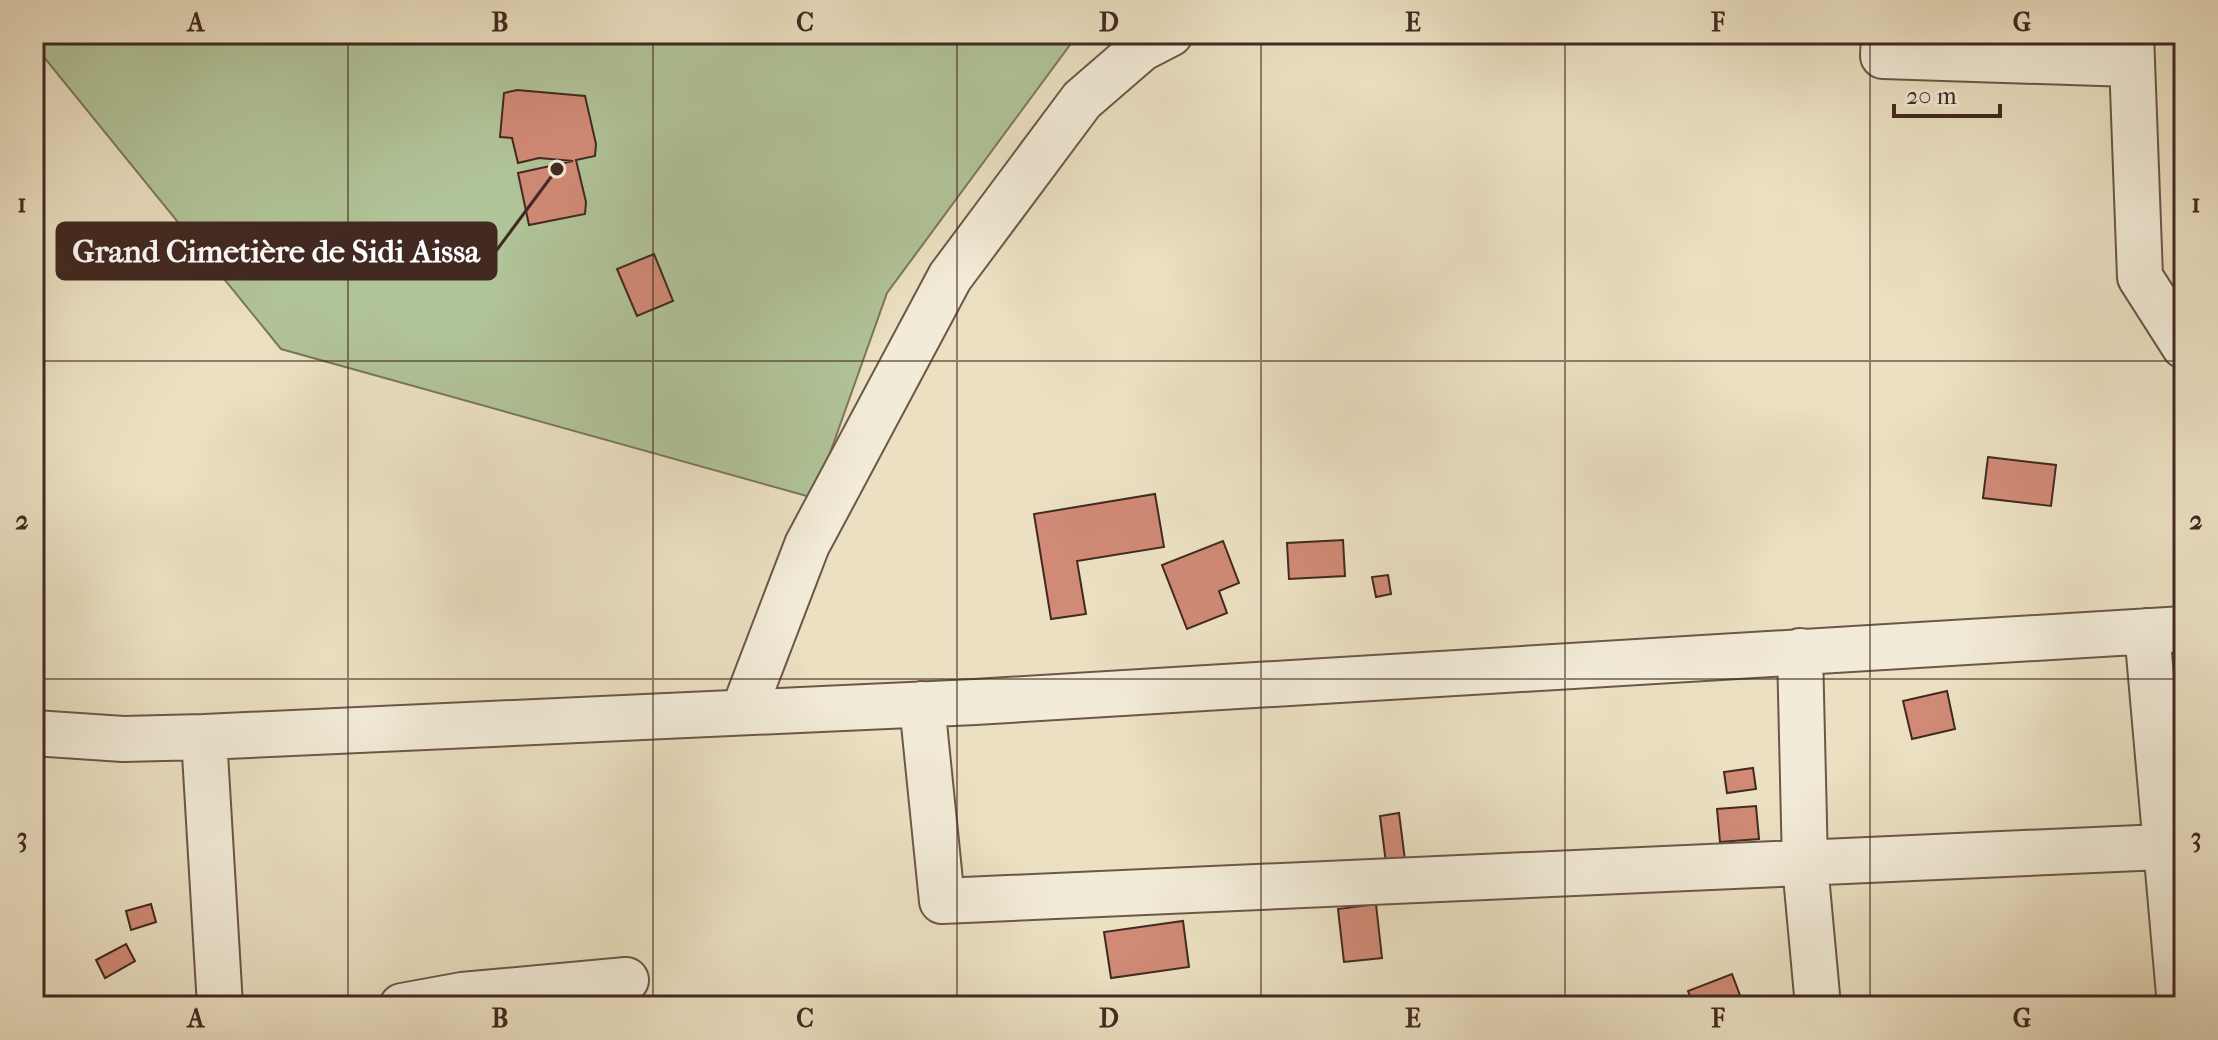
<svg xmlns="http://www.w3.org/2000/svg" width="2218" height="1040" font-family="'IM FELL French Canon',serif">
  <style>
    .green { fill: #b1c398; stroke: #7a765c; stroke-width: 2 }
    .building { fill: #d08a76; stroke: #422921; stroke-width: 2 }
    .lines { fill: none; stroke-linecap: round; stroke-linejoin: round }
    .minor-casing { stroke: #6c5749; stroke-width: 48 }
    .minor { stroke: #f2ebd7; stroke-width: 44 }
    .grid { fill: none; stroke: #422921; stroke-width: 2; stroke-opacity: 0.55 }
    .leader { fill: none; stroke: #422921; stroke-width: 3 }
    .callout-dot { fill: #422921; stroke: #f2ebd7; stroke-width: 3 }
    .callout { fill: #422921; stroke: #422921; stroke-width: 3 }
    .callout-label { font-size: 32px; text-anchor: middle; font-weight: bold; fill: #fff }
    .neatline { fill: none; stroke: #422921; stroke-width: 3 }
    .grid-label { font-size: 26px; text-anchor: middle; font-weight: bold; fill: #422921 }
  </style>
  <rect width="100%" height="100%" fill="#ebe0c2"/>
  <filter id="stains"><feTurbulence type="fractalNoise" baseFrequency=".0025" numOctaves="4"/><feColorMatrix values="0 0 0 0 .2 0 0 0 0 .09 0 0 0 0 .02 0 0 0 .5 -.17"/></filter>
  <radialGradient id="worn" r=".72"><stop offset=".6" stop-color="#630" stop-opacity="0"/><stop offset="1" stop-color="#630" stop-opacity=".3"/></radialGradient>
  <path class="green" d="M 34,34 L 1078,34 L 887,293 L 814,498 L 281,349 L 34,45 Z"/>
  <path class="building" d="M 517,90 L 585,96 L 596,144 L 595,156 L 576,160 L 586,202 L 585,214 L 529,225 L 518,173 L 573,161 L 539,158 L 518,163 L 512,138 L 500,137 L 504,93 Z
    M 654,254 L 673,301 L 637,316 L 617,269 Z
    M 1988,457 L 2056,465 L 2051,506 L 1983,498 Z
    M 1155,494 L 1164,547 L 1077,561 L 1086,614 L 1051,619 L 1034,514 Z
    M 1343,540 L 1345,576 L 1289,579 L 1287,543 Z
    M 1223,541 L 1239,583 L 1219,591 L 1227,613 L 1187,629 L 1162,565 Z
    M 1388,575 L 1391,594 L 1376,597 L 1372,577 Z
    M 1947,691 L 1955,729 L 1912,739 L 1903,701 Z
    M 1753,768 L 1756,789 L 1727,793 L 1724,772 Z
    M 1756,806 L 1759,839 L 1720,842 L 1717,809 Z
    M 1399,813 L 1405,860 L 1386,863 L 1380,816 Z
    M 151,904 L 156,922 L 131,930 L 126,911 Z
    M 1376,904 L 1382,958 L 1344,962 L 1338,909 Z
    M 1183,921 L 1189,967 L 1111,978 L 1104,932 Z
    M 126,944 L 135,961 L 105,978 L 96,960 Z
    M 1732,974 L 1744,1006 L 1694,1006 L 1688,991 Z"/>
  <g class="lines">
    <g class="minor-casing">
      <path id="minor" d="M 1884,34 L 1883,56 L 2131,64
        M 2131,34 L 2140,277 L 2184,346
        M 2147,631 L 2180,1006
        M 1800,651 L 1805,865 L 1818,1006
        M 922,704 L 942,901 L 2184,846
        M 743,712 L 807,545 L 950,277 L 1082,100 L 1141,49 L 1170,34
        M 34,733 L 123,739 L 204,737 L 975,702 L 2184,629
        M 204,737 L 220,1006
        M 402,1006 L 462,995 L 626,980"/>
    </g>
    <use href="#minor" class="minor"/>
  </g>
  <path class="grid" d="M 348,34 L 348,1006M 653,34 L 653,1006M 957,34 L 957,1006M 1261,34 L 1261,1006M 1565,34 L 1565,1006M 1870,34 L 1870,1006M 34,361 L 2184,361M 34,679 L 2184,679"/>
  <path class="leader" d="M557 169L496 251"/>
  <circle class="callout-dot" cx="557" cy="169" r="8"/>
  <rect class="callout" x="57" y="223" width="439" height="56" rx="8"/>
  <g class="callout-label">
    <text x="276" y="262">Grand Cimetière de Sidi Aissa</text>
  </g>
  <rect width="2218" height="1040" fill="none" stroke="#ebe0c2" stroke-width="88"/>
  <path d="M1894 104v12h106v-12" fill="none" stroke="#422921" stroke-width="4"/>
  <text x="1906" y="104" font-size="24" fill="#422921" stroke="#f2ebd7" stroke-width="6" paint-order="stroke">20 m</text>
  <rect x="44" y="44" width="2130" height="952" class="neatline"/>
  <g class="grid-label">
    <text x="196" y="31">A</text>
    <text x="500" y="31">B</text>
    <text x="805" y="31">C</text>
    <text x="1109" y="31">D</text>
    <text x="1413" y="31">E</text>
    <text x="1718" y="31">F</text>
    <text x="2022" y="31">G</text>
    <text x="22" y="212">1</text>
    <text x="2196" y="212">1</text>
    <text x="22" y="529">2</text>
    <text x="2196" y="529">2</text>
    <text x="22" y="846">3</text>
    <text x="2196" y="846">3</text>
    <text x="196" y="1027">A</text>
    <text x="500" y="1027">B</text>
    <text x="805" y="1027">C</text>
    <text x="1109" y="1027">D</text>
    <text x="1413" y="1027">E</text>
    <text x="1718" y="1027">F</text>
    <text x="2022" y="1027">G</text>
  </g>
  <rect width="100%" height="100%" filter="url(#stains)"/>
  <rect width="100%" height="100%" fill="url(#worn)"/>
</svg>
